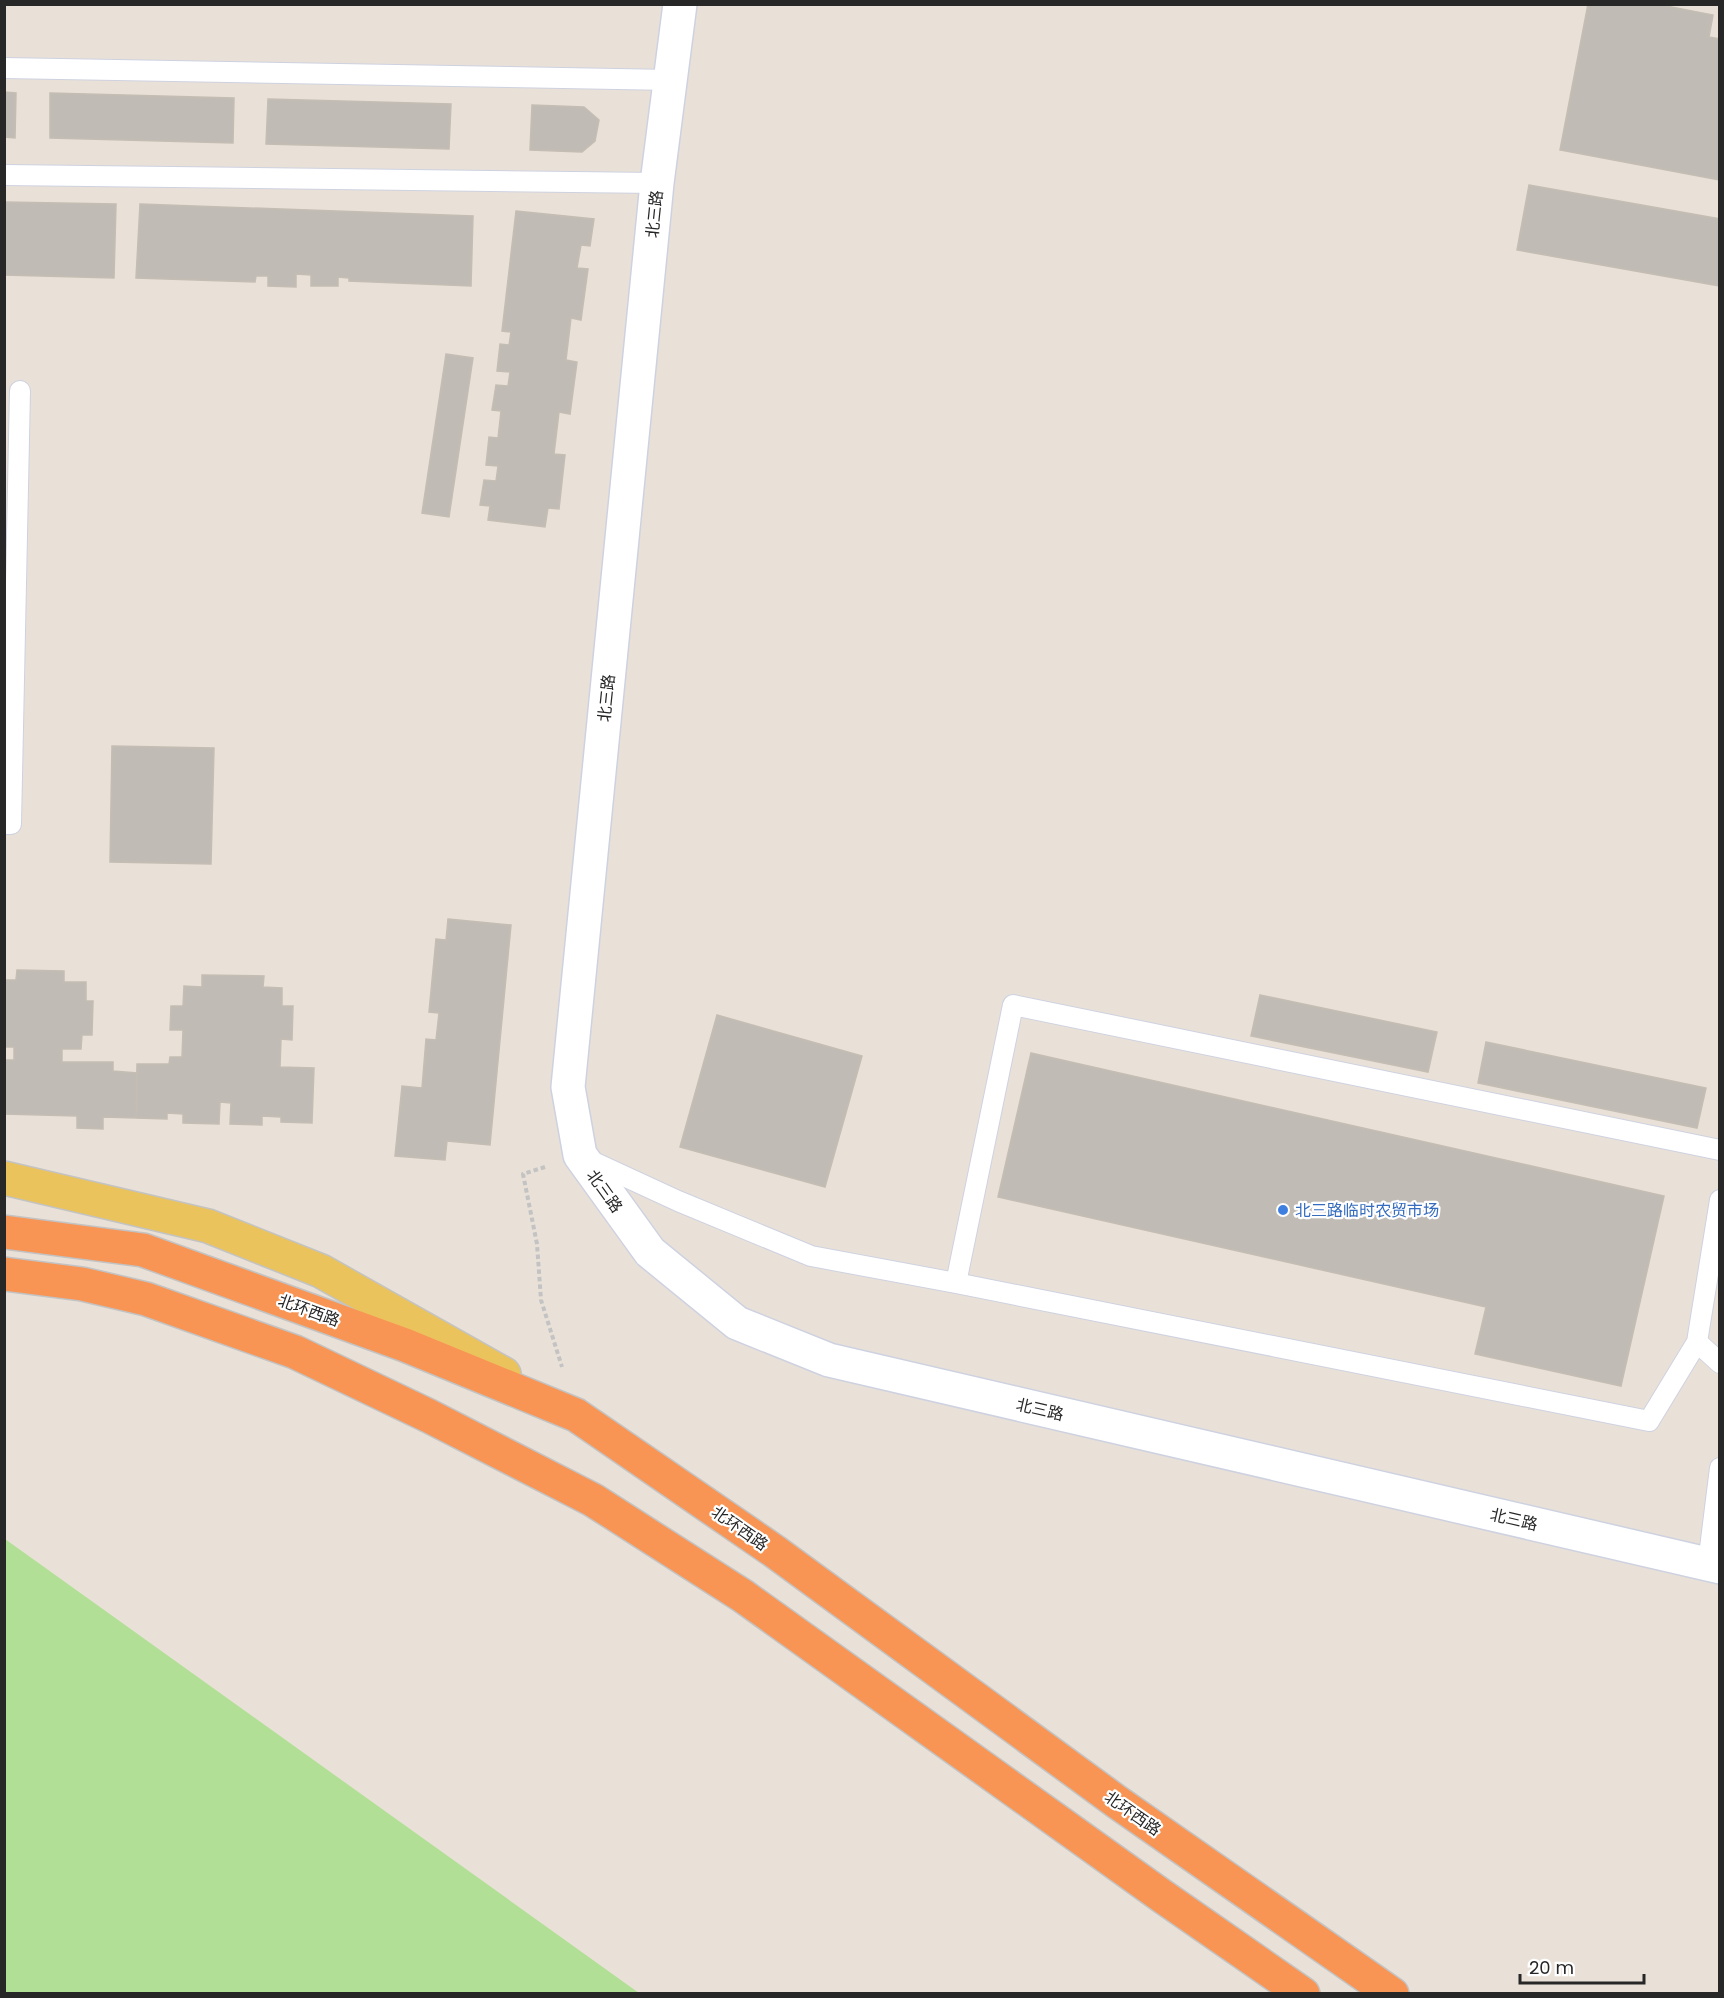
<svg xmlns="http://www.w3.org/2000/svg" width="1724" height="1998" font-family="Poppins,'Noto Sans SC',sans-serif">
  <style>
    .green { fill: #b2df96 }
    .building { fill: #c1bbb5; stroke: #c4bdb3; stroke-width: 1.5 }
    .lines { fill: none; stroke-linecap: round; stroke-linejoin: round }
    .lane-casing { stroke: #ced2e0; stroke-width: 22 }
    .street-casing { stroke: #ced2e0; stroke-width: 36 }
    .primary-casing { stroke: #c3c3c3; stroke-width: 36 }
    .highway-casing { stroke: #c3c3c3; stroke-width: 36 }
    .path { stroke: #c3c3c3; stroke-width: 4; stroke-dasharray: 4.5 3; stroke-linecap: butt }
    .lane { stroke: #fff; stroke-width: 20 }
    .street { stroke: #fff; stroke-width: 33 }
    .primary { stroke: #ebc35c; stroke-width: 33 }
    .highway { stroke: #f89454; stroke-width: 33 }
    .shop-dot { fill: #3f7fe0; stroke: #fff; stroke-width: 2 }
    .labels { text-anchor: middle; stroke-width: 4.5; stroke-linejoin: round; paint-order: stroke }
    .street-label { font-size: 16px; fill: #272727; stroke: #fff }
    .shop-label { font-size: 16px; fill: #366cbe; stroke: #fff; text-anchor: start }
  </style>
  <rect width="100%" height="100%" fill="#e9e1d8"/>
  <path class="green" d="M 4,1539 L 5,1539 L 639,1993 L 5,1993 Z"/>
  <path class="building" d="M 1588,4 L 1656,4 L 1713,15 L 1709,37 L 1720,39 L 1720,180 L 1560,150 Z
    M 4,92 L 16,93 L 15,138 L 4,137 Z
    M 50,93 L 234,98 L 233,143 L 50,138 Z
    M 268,99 L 451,104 L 449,149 L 266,144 Z
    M 532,105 L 584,107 L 599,120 L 595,141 L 582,152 L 530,150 Z
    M 1529,185 L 1720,219 L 1720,286 L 1517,250 Z
    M 4,202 L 116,204 L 114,278 L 4,275 Z
    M 140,204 L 473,216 L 471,286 L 349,281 L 349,278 L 338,277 L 338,286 L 311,286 L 311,275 L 296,274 L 296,287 L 268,286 L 268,276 L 256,276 L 255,282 L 136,278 Z
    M 516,211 L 594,219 L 590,246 L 581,245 L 577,268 L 588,269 L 581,320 L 571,318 L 566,360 L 577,362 L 570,414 L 559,412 L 554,454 L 565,455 L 559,509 L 548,508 L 545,527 L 488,520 L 490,506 L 480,505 L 484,480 L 496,481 L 498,466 L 486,465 L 489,437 L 498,438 L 501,411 L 492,410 L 496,385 L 508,386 L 510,372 L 497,371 L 500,344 L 509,345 L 511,332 L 502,331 Z
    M 446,354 L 473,358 L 449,517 L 422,513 Z
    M 112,746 L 214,748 L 211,864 L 110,862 Z
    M 448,919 L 511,925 L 490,1145 L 447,1141 L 445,1160 L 395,1156 L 402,1086 L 422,1088 L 426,1039 L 436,1040 L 439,1013 L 429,1012 L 436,939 L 446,940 Z
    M 17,970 L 64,971 L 64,982 L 86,982 L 86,1001 L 93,1001 L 92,1035 L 82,1035 L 81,1049 L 62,1049 L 62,1062 L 113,1062 L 113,1071 L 137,1073 L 136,1118 L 103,1117 L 103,1129 L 77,1128 L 77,1116 L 4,1114 L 4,1060 L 14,1060 L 14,1047 L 4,1047 L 4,980 L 16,980 Z
    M 202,975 L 264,976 L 263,987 L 282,988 L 282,1006 L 293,1006 L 292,1040 L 281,1039 L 280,1067 L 314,1068 L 312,1123 L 281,1122 L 281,1117 L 262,1116 L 262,1125 L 230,1124 L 231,1103 L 220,1102 L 219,1124 L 183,1123 L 183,1114 L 167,1113 L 167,1119 L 136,1118 L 137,1064 L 169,1064 L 170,1057 L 182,1057 L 183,1030 L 170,1030 L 171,1006 L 183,1006 L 184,986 L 202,987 Z
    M 1260,995 L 1437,1032 L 1428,1072 L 1251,1036 Z
    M 717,1015 L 862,1056 L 825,1187 L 680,1147 Z
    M 1486,1042 L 1706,1088 L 1697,1128 L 1478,1083 Z
    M 1031,1053 L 1664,1196 L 1621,1386 L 1475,1354 L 1486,1307 L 998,1197 Z"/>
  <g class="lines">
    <g class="lane-casing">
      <path id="lane" d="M 4,68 L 671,80
        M 4,175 L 657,183
        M 4,824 L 11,824 L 20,391
        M 587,1159 L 678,1201 L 811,1256 L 956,1283 L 1649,1421 L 1697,1342
        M 1720,1200 L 1697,1342 L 1720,1363
        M 956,1283 L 1013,1005 L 1720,1150
        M 1708,1564 L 1720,1468"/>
    </g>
    <g class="street-casing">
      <path id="street" d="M 680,4 L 657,183 L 568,1087 L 580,1155 L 650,1252 L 737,1323 L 829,1360 L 1720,1567"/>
    </g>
    <g class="primary-casing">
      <path id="primary" d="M 4,1178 L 208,1226 L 321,1271 L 504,1374"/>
    </g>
    <g class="highway-casing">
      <path id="highway" d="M 4,1232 L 143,1250 L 405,1345 L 576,1415 L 774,1551 L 1117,1802 L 1392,1994
        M 4,1274 L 82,1284 L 146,1299 L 295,1352 L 429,1416 L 593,1500 L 743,1596 L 1162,1896 L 1303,1994"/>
    </g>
    <path class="path" d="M 545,1167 L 523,1174 L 537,1244 L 541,1300 L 562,1367"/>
    <use href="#lane" class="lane"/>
    <use href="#street" class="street"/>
    <use href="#primary" class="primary"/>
    <use href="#highway" class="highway"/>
  </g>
  <circle class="shop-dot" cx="1283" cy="1210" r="6"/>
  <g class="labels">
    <g class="street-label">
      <text transform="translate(654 214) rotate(-84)" y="6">北三路</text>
      <text transform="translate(606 698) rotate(-84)" y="6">北三路</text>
      <text transform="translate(605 1191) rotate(54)" y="6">北三路</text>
      <text transform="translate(309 1310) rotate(20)" y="6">北环西路</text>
      <text transform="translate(1040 1409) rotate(13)" y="6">北三路</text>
      <text transform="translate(1514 1519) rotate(13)" y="6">北三路</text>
      <text transform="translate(740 1528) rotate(35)" y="6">北环西路</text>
      <text transform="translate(1133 1813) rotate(35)" y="6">北环西路</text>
    </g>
    <g class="shop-label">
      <text x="1295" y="1216">北三路临时农贸市场</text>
    </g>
  </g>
  <rect width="1724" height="1998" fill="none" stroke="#272727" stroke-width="12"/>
  <path d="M1520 1974v9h124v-9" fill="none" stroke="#272727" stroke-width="3"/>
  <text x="1529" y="1974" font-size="18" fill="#272727" stroke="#ffffff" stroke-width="4.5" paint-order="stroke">20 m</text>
</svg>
